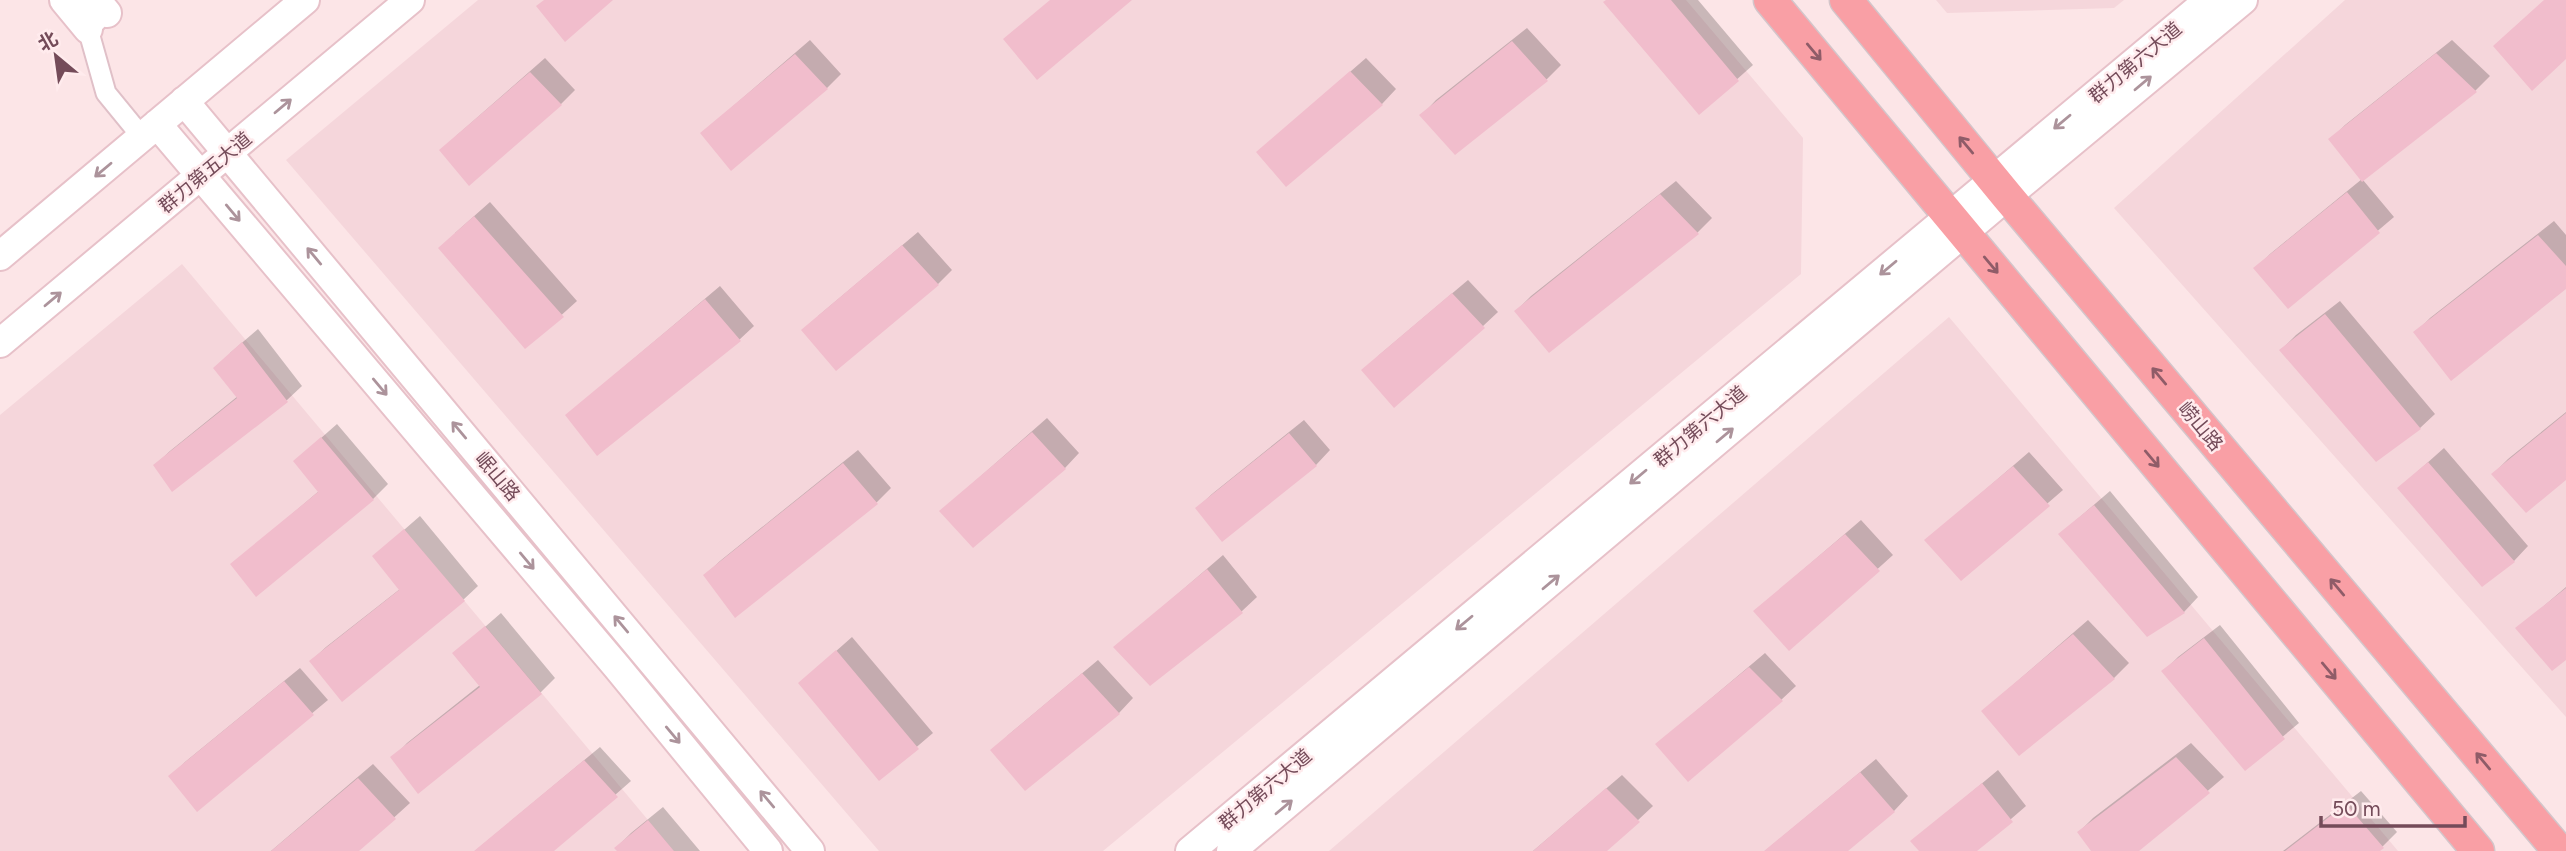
<svg xmlns="http://www.w3.org/2000/svg" width="2566" height="851" font-family="Figtree,'Noto Sans SC',sans-serif">
  <style>
    .residential { fill: #f5d6db }
    .shadow { fill: #0003 }
    .building { fill: #f1bdcc }
    .lines { fill: none; stroke-linecap: round; stroke-linejoin: round }
    .street-casing { stroke: #e0c0c8; stroke-width: 23 }
    .secondary-casing { stroke: #e7c1c9; stroke-width: 32 }
    .primary-casing { stroke: #d3c5ca; stroke-width: 35 }
    .street { stroke: #fff; stroke-width: 19 }
    .secondary { stroke: #fff; stroke-width: 28 }
    .primary { stroke: #f99fa5; stroke-width: 32 }
    .oneway { stroke: #8f5c68 }
    .oneway2 { stroke: #ac939b }
    .labels { text-anchor: middle; stroke-width: 5; stroke-linejoin: round; paint-order: stroke }
    .street-label { font-size: 19px; fill: #744b59; stroke: #ffebed }
  </style>
  <rect width="100%" height="100%" fill="#fce5e7"/>
  <path class="residential" d="M 478,0 L 1686,0 L 1803,138 L 1801,274 L 1103,851 L 879,851 L 286,160 Z
    M 1936,0 L 2124,0 L 2114,8 L 1947,13 Z
    M 2345,0 L 2566,0 L 2566,717 L 2114,208 Z
    M 182,264 L 674,851 L 0,851 L 0,415 Z
    M 1949,317 L 2398,851 L 1329,851 Z"/>
  <path class="shadow" d="M 1608,0 L 1698,0 L 1753,65 L 1699,113 Z
    M 1527,28 L 1561,65 L 1547,79 L 1455,153 L 1422,115 L 1436,100 Z
    M 810,40 L 841,74 L 827,88 L 702,133 Z
    M 2452,40 L 2490,76 L 2475,91 L 2363,180 L 2394,217 L 2288,307 L 2256,268 L 2270,254 L 2362,179 L 2331,139 L 2345,125 Z
    M 545,58 L 575,90 L 561,104 L 456,136 Z
    M 1366,58 L 1396,89 L 1382,104 L 1258,152 Z
    M 1676,181 L 1712,218 L 1697,233 L 1516,311 L 1531,296 Z
    M 490,202 L 577,301 L 526,347 L 455,233 Z
    M 2554,221 L 2566,235 L 2566,286 L 2416,332 L 2430,318 Z
    M 918,232 L 952,270 L 938,284 L 818,316 Z
    M 1468,280 L 1498,312 L 1483,326 L 1378,356 Z
    M 720,286 L 754,326 L 739,340 L 567,415 Z
    M 2340,301 L 2435,414 L 2420,428 L 2376,460 L 2281,350 L 2296,335 Z
    M 258,329 L 302,386 L 287,400 L 173,489 L 155,465 L 170,451 L 238,396 L 230,353 Z
    M 2566,412 L 2566,478 L 2493,474 L 2508,459 Z
    M 1047,418 L 1079,453 L 1065,468 L 941,511 Z
    M 1304,420 L 1330,450 L 1316,465 L 1197,508 L 1212,494 Z
    M 337,424 L 388,484 L 373,499 L 232,565 L 319,491 L 295,461 Z
    M 2444,448 L 2528,546 L 2514,561 L 2399,488 Z
    M 858,450 L 891,488 L 877,502 L 735,616 L 705,575 L 720,561 Z
    M 2029,452 L 2063,490 L 1961,578 L 1927,540 Z
    M 2110,491 L 2198,597 L 2184,612 L 2147,635 L 2060,534 Z
    M 420,516 L 478,586 L 463,600 L 311,661 L 326,647 L 400,589 L 374,556 Z
    M 1861,520 L 1893,555 L 1789,649 L 1755,611 Z
    M 1223,555 L 1257,597 L 1242,611 L 1150,684 L 1116,647 Z
    M 2566,587 L 2566,658 L 2518,628 Z
    M 501,613 L 555,678 L 541,692 L 418,792 L 393,758 L 407,743 L 480,685 L 455,653 Z
    M 2088,620 L 2129,663 L 2114,678 L 2019,754 L 1983,711 Z
    M 2220,625 L 2299,723 L 2245,768 L 2164,671 L 2178,657 Z
    M 852,637 L 933,733 L 879,779 L 800,683 Z
    M 1765,653 L 1796,686 L 1781,700 L 1657,744 Z
    M 1098,660 L 1133,698 L 1119,713 L 1007,736 Z
    M 300,668 L 328,700 L 197,809 L 170,777 L 185,762 Z
    M 2191,743 L 2224,777 L 2137,851 L 2093,851 L 2079,832 L 2093,818 Z
    M 600,747 L 631,781 L 551,851 L 475,851 Z
    M 1876,759 L 1908,796 L 1894,811 L 1845,851 L 1765,851 Z
    M 373,764 L 410,803 L 357,851 L 271,851 Z
    M 1998,770 L 2026,806 L 1974,851 L 1921,851 L 1913,841 Z
    M 1622,775 L 1653,806 L 1605,851 L 1533,851 Z
    M 2361,791 L 2397,832 L 2383,846 L 2377,851 L 2283,851 Z
    M 663,807 L 700,851 L 619,851 L 616,848 L 631,833 Z"/>
  <path class="building" d="M 544,0 L 613,0 L 565,42 L 536,6 Z
    M 1050,0 L 1132,0 L 1037,80 L 1003,39 Z
    M 1606,0 L 1671,0 L 1739,81 L 1699,115 L 1603,2 Z
    M 2544,0 L 2566,0 L 2566,59 L 2532,91 L 2493,46 Z
    M 1512,41 L 1548,81 L 1455,155 L 1419,115 Z
    M 2436,53 L 2477,92 L 2362,182 L 2328,139 Z
    M 795,54 L 828,89 L 731,171 L 700,133 Z
    M 1350,71 L 1383,105 L 1286,187 L 1256,152 Z
    M 530,72 L 562,105 L 469,186 L 439,150 Z
    M 2347,192 L 2380,233 L 2288,309 L 2253,268 Z
    M 1660,194 L 1699,234 L 1549,353 L 1514,311 Z
    M 474,216 L 564,317 L 525,349 L 438,248 Z
    M 2538,235 L 2566,266 L 2566,289 L 2451,381 L 2413,332 Z
    M 902,245 L 939,285 L 836,371 L 801,330 Z
    M 1452,293 L 1485,328 L 1394,408 L 1361,370 Z
    M 705,299 L 741,341 L 597,456 L 565,415 Z
    M 2325,314 L 2421,429 L 2376,462 L 2279,350 Z
    M 242,342 L 288,402 L 172,492 L 153,465 L 237,398 L 213,368 Z
    M 2566,413 L 2566,480 L 2526,513 L 2491,474 Z
    M 1032,432 L 1066,469 L 973,548 L 939,511 Z
    M 1289,433 L 1317,466 L 1222,542 L 1195,508 Z
    M 321,437 L 374,500 L 256,597 L 230,564 L 318,492 L 293,461 Z
    M 2428,462 L 2515,562 L 2482,587 L 2397,488 Z
    M 843,463 L 878,504 L 735,618 L 703,575 Z
    M 2013,466 L 2050,506 L 1961,581 L 1924,540 Z
    M 2094,505 L 2185,613 L 2147,637 L 2058,534 Z
    M 404,529 L 465,601 L 342,702 L 309,661 L 399,590 L 372,556 Z
    M 1845,534 L 1880,571 L 1789,651 L 1753,611 Z
    M 1207,569 L 1243,613 L 1150,686 L 1113,647 Z
    M 2566,588 L 2566,660 L 2552,671 L 2515,628 Z
    M 485,626 L 542,694 L 418,794 L 390,757 L 480,687 L 452,653 Z
    M 2073,634 L 2115,679 L 2019,756 L 1981,711 Z
    M 2204,638 L 2285,739 L 2245,771 L 2161,671 Z
    M 836,650 L 919,749 L 879,781 L 798,683 Z
    M 1749,667 L 1783,701 L 1688,782 L 1655,744 Z
    M 1082,673 L 1120,714 L 1025,791 L 990,750 Z
    M 284,681 L 314,715 L 197,812 L 168,776 Z
    M 2176,757 L 2210,793 L 2139,851 L 2091,851 L 2077,832 Z
    M 584,760 L 618,797 L 554,851 L 474,851 Z
    M 1860,772 L 1895,812 L 1848,851 L 1764,851 Z
    M 358,778 L 396,819 L 359,851 L 271,851 Z
    M 1982,783 L 2013,822 L 1977,851 L 1919,851 L 1910,841 Z
    M 1606,788 L 1640,822 L 1607,851 L 1533,851 Z
    M 2346,804 L 2384,848 L 2380,851 L 2285,851 Z
    M 648,820 L 674,851 L 617,851 L 614,848 Z"/>
  <g class="lines">
    <g class="street-casing">
      <path id="street" d="M 97,21 L 88,29 L 106,93 L 142,137"/>
    </g>
    <g class="secondary-casing">
      <path id="secondary" d="M 64,0 L 88,29
        M 96,0 L 107,13
        M 184,101 L 810,851
        M 157,124 L 617,667 L 768,851
        M 0,256 L 305,0
        M 0,343 L 410,0
        M 1190,851 L 2209,0
        M 1231,851 L 2007,196 L 2243,0"/>
    </g>
    <g class="primary-casing">
      <path id="primary" d="M 1770,0 L 2478,851
        M 1846,0 L 2007,196 L 2559,851"/>
    </g>
    <use href="#street" class="street"/>
    <use href="#secondary" class="secondary"/>
    <use href="#primary" class="primary"/>
  </g>
  <defs><path id="oneway-shaft" d="M-6 0H5M1.5-3L5.5 0L1.5 3" fill="none" stroke-width="1.6" stroke-linecap="round" stroke-linejoin="round" transform="scale(1.75)"/></defs>
  <g class="oneway">
    <use href="#oneway-shaft" transform="translate(1814 52) rotate(50)"/>
    <use href="#oneway-shaft" transform="translate(1966 145) rotate(-130)"/>
    <use href="#oneway-shaft" transform="translate(1991 265) rotate(50)"/>
    <use href="#oneway-shaft" transform="translate(2159 376) rotate(-130)"/>
    <use href="#oneway-shaft" transform="translate(2152 459) rotate(50)"/>
    <use href="#oneway-shaft" transform="translate(2337 587) rotate(-130)"/>
    <use href="#oneway-shaft" transform="translate(2329 671) rotate(50)"/>
    <use href="#oneway-shaft" transform="translate(2483 761) rotate(-130)"/>
  </g>
  <g class="oneway2">
    <use href="#oneway-shaft" transform="translate(2143 83) rotate(-40)"/>
    <use href="#oneway-shaft" transform="translate(283 106) rotate(-40)"/>
    <use href="#oneway-shaft" transform="translate(2062 122) rotate(140)"/>
    <use href="#oneway-shaft" transform="translate(103 170) rotate(140)"/>
    <use href="#oneway-shaft" transform="translate(233 213) rotate(50)"/>
    <use href="#oneway-shaft" transform="translate(314 256) rotate(-130)"/>
    <use href="#oneway-shaft" transform="translate(1888 268) rotate(140)"/>
    <use href="#oneway-shaft" transform="translate(53 299) rotate(-40)"/>
    <use href="#oneway-shaft" transform="translate(380 387) rotate(50)"/>
    <use href="#oneway-shaft" transform="translate(459 430) rotate(-130)"/>
    <use href="#oneway-shaft" transform="translate(1725 435) rotate(-40)"/>
    <use href="#oneway-shaft" transform="translate(1638 477) rotate(140)"/>
    <use href="#oneway-shaft" transform="translate(527 561) rotate(50)"/>
    <use href="#oneway-shaft" transform="translate(1551 582) rotate(-40)"/>
    <use href="#oneway-shaft" transform="translate(1464 623) rotate(140)"/>
    <use href="#oneway-shaft" transform="translate(621 624) rotate(-130)"/>
    <use href="#oneway-shaft" transform="translate(673 735) rotate(50)"/>
    <use href="#oneway-shaft" transform="translate(767 799) rotate(-130)"/>
    <use href="#oneway-shaft" transform="translate(1284 807) rotate(-40)"/>
  </g>
  <g class="labels">
    <g class="street-label">
      <text transform="translate(2135 62) rotate(-40)" y="7">群力第六大道</text>
      <text transform="translate(205 172) rotate(-40)" y="7">群力第五大道</text>
      <text transform="translate(1700 426) rotate(-40)" y="7">群力第六大道</text>
      <text transform="translate(2201 426) rotate(50)" y="7">崂山路</text>
      <text transform="translate(498 476) rotate(50)" y="7">岷山路</text>
      <text transform="translate(1265 789) rotate(-40)" y="7">群力第六大道</text>
    </g>
  </g>
  <g transform="translate(56 56) rotate(331)" stroke="#ffebed" stroke-width="5" paint-order="stroke">
  <path d="M0-5L12 26L0 18L-12 26Z" fill="#744b59"/>
  <text y="-10" font-size="19" font-weight="bold" text-anchor="middle" fill="#744b59">北</text>
  </g>
  <path d="M2321 816v10h144v-10" fill="none" stroke="#744b59" stroke-width="3.5"/>
  <text x="2332" y="816" font-size="21" fill="#744b59" stroke="#ffebed" stroke-width="5" paint-order="stroke">50 m</text>
</svg>
